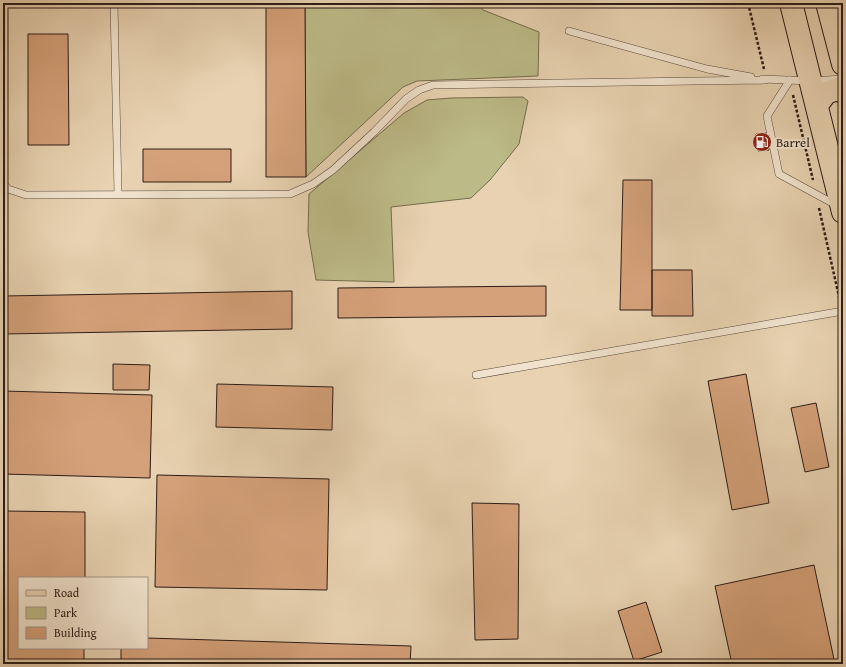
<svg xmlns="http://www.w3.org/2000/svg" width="846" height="667" font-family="'Gentium Book Plus',serif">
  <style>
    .green { fill: #bcba87; stroke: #746c4f }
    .building { fill: #d5a17a; stroke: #2c1d17 }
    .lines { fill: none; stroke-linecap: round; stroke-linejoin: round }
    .lane-casing { stroke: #5b4a3e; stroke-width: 8 }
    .primary-casing { stroke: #2c1d17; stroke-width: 24 }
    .path { stroke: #2c1d17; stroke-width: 2.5; stroke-dasharray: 3 2; stroke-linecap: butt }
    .lane { stroke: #f0e2cc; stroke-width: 7 }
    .primary { stroke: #e8d2b1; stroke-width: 22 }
    .labels { text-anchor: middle; stroke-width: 4; stroke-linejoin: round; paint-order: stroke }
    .poi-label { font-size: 13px; fill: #2c1d17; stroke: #f0e2cc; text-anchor: start }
  </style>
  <rect width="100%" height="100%" fill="#e8d2b1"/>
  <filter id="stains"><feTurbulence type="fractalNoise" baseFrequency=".005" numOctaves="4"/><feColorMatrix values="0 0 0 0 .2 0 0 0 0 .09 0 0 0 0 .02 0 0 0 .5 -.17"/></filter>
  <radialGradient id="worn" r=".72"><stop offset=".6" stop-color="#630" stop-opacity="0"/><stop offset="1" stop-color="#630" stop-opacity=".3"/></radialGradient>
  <path class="green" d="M 314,3 L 477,3 L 483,10 L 539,32 L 538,76 L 417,81 L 403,87 L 306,177 L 305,5 L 314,6 Z
    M 523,97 L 528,101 L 519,144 L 490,180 L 471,198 L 391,207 L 394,282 L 316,280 L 308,232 L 309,194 L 404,113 L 427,100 L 451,98 Z"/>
  <path class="building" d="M 305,5 L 306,177 L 266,177 L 266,6 Z
    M 28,34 L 68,34 L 69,145 L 28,145 Z
    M 767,133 L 769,150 L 758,151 L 756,134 Z
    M 143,149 L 231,149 L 231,182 L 143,182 Z
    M 623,180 L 652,180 L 652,310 L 620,310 Z
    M 652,270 L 692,270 L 693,316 L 652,316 Z
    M 546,286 L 546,316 L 338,318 L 338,288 Z
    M 292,291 L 292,329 L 3,334 L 3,296 Z
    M 113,364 L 150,365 L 149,390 L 113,390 Z
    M 746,374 L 769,503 L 732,510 L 708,381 Z
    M 217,384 L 333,387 L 332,430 L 216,427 Z
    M 3,391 L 152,395 L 150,478 L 3,474 Z
    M 816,403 L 829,467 L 805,472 L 791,408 Z
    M 157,475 L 329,479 L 327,590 L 155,587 Z
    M 472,503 L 519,504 L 518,639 L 475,640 Z
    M 3,511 L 85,512 L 85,578 L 19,578 L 19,648 L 84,648 L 84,664 L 3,664 Z
    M 814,565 L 835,664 L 732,664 L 715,586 Z
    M 646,602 L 662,652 L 634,661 L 618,611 Z
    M 147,638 L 411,646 L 410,664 L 121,664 L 121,648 L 147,648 Z"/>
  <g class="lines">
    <g class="lane-casing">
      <path id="lane" d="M 114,3 L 118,194
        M 569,31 L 707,69 L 751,77
        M 763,79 L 811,81 L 843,79
        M 790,80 L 767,116 L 779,174 L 836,205
        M 3,183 L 8,189 L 26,195 L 290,194 L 313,184 L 333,170 L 374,132 L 406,99 L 419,90 L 433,85 L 766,80
        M 476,375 L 843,311"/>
    </g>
    <g class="primary-casing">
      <path id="primary" d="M 791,3 L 843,212
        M 827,3 L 843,64
        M 817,105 L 826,93 L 837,89 L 843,92"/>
    </g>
    <path class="path" d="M 748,3 L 764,69
      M 793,95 L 813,180
      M 819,208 L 840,301"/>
    <use href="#lane" class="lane"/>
    <use href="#primary" class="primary"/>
  </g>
  <defs>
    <g id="fuel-disc" transform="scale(1)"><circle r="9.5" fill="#8f2418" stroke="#f0e2cc"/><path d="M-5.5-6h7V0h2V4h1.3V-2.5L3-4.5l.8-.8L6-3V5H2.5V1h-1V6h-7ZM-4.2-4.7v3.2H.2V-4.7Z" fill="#fff"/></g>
  </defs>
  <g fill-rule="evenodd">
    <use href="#fuel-disc" x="762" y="142"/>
  </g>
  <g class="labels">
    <g class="poi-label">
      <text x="776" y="147">Barrel</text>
    </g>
  </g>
  <rect width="846" height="667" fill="none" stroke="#e8d2b1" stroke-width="16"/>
  <rect x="4" y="4" width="838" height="659" fill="none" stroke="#2c1d17" stroke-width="2"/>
  <rect x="8" y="8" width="830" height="651" fill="none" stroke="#2c1d17"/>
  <rect x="18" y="577" width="130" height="72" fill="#f0e2cc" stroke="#a29384"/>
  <rect x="26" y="590" width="20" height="6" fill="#e8d2b1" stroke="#a29384"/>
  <text x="54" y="597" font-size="12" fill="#2c1d17">Road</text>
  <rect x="26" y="607" width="20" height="12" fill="#bcba87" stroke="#a29384"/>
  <text x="54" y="617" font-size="12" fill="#2c1d17">Park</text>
  <rect x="26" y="627" width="20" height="12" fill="#d5a17a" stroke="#a29384"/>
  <text x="54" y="637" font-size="12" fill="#2c1d17">Building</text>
  <rect width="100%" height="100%" filter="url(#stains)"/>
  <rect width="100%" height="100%" fill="url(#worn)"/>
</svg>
